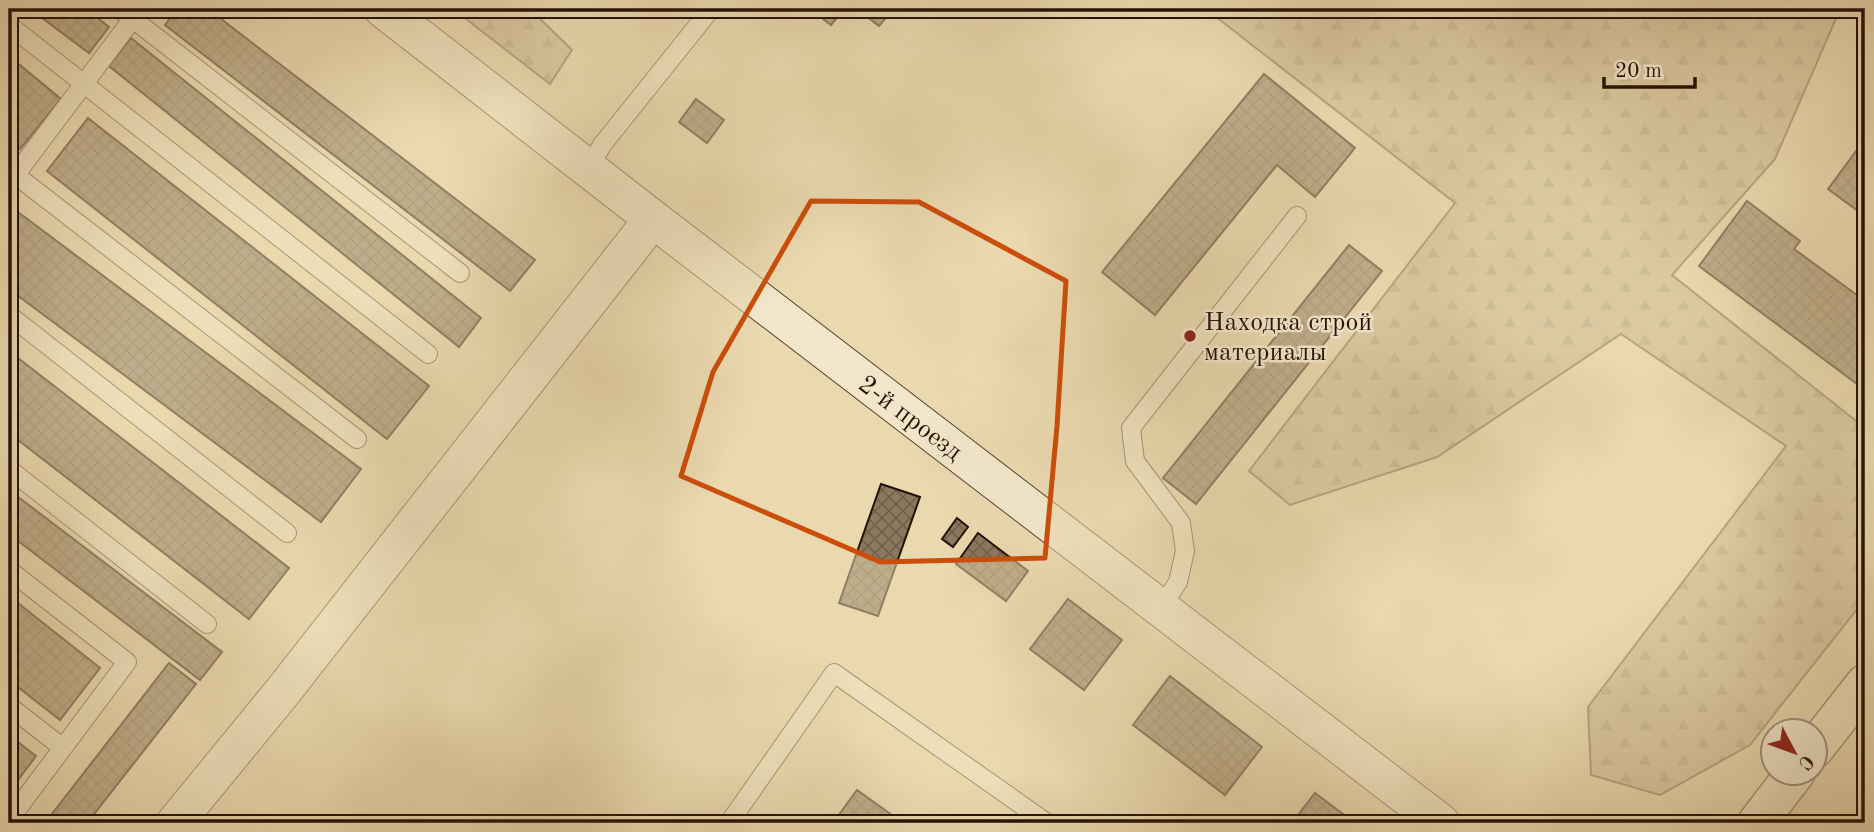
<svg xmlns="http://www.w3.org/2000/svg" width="1874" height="832" font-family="'Old Standard TT',serif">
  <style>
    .forest { fill: url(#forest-firs); stroke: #78644c; stroke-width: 2 }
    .building { fill: url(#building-cross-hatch); stroke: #261107; stroke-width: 2 }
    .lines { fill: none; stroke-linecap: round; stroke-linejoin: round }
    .service-casing { stroke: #574331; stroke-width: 20 }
    .minor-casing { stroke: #574331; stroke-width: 39 }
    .tertiary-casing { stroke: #574331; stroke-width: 41 }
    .service { stroke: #f1e6ca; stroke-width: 18 }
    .minor { stroke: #f1e6ca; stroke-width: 37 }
    .tertiary { stroke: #f1e6ca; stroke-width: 38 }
    .marked { fill: none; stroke: #cb4e0b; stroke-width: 5; stroke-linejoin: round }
    .poi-dot { fill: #8f2418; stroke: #f1e6ca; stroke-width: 2.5 }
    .labels { text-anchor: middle; stroke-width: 5; stroke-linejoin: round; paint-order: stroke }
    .poi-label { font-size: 26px; fill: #261107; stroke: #f1e6ca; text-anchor: start }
    .street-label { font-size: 26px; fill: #261107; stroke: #f1e6ca }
  </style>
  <defs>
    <pattern id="forest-firs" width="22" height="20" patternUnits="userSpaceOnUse" patternTransform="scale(1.75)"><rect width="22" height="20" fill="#c9b692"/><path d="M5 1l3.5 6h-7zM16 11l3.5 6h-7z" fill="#ac9b7c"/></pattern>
    <pattern id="building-cross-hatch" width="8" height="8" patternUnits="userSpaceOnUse" patternTransform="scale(1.75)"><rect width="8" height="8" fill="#8c785e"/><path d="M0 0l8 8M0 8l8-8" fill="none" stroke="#72614c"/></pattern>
  </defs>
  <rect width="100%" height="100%" fill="#ead8ae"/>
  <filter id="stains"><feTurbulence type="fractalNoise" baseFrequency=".00286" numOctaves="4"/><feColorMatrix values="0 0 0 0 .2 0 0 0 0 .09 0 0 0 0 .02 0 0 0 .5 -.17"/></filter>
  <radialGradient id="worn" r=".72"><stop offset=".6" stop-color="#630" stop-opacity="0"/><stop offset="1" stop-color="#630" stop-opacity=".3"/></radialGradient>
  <path class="forest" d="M 453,9 L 530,9 L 572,50 L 550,84 Z
    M 1206,9 L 1863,9 L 1837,16 L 1775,159 L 1672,275 L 1865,428 L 1865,599 L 1750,745 L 1660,795 L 1591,775 L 1588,707 L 1786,446 L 1621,334 L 1437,457 L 1290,505 L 1249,471 L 1455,203 Z"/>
  <path class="building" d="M 30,9 L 86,9 L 109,27 L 89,53 Z
    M 177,9 L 208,9 L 535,260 L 510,291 L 165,25 Z
    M 810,9 L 844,9 L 831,25 Z
    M 857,9 L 893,9 L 879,26 Z
    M 131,38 L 481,318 L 459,347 L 109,66 Z
    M 9,56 L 61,99 L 20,149 L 9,140 Z
    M 1264,74 L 1355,148 L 1315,197 L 1277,165 L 1155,315 L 1102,272 Z
    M 696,99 L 724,120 L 707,143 L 679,122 Z
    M 88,118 L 429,386 L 387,439 L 47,171 Z
    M 1857,150 L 1865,156 L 1865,201 L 1858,211 L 1828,189 Z
    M 1747,201 L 1800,241 L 1794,249 L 1861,298 L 1865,292 L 1865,390 L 1699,266 Z
    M 18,212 L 361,469 L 321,522 L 9,289 L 9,223 Z
    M 1349,245 L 1382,271 L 1196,504 L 1163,478 Z
    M 9,351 L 289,568 L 249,619 L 9,433 Z
    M 881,484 L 920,497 L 878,616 L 839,603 Z
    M 9,490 L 222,652 L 200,680 L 9,534 Z
    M 957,518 L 968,527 L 953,547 L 942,539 Z
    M 978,533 L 1028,571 L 1006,601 L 956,564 Z
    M 9,596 L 100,668 L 60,720 L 9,680 Z
    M 1068,599 L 1122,640 L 1084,690 L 1030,649 Z
    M 169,663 L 196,684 L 87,823 L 45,823 Z
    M 1170,676 L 1262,747 L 1225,795 L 1133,725 Z
    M 9,735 L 36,756 L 9,792 Z
    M 857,790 L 903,823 L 833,823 Z
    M 1315,793 L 1355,823 L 1292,823 Z"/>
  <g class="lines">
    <g class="service-casing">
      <path id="service" d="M 120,9 L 460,273
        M 9,25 L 428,354
        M 9,170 L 357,439
        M 588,170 L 602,145 L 711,9
        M 10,182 L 140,9
        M 9,315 L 287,533
        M 9,469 L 207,624
        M 9,570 L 127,662 L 9,820
        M 1160,609 L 1178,582 L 1185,551 L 1181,523 L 1135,461 L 1131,428 L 1297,216
        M 9,706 L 63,748
        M 729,823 L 834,673 L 1047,823"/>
    </g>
    <g class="minor-casing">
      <path id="minor" d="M 383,9 L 653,219 L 1441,823
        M 175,823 L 284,690 L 653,219"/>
    </g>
    <g class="tertiary-casing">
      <path id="tertiary" d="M 1814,749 L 1865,684
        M 1757,823 L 1796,772"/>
    </g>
    <use href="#service" class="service"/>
    <use href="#minor" class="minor"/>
    <use href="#tertiary" class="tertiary"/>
  </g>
  <path d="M0 0H1874V832H0ZM 811,201 L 919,202 L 1066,281 L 1057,426 L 1045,558 L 880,562 L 681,476 L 713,372 Z" fill="#ead8ae" fill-opacity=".55" fill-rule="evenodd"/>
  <path class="marked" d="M 811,201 L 919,202 L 1066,281 L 1057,426 L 1045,558 L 880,562 L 681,476 L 713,372 Z"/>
  <circle class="poi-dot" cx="1190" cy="336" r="7"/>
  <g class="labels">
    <g class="poi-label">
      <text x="1204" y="330">Находка строй<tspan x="1204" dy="30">материалы</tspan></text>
    </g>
    <g class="street-label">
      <text transform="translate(911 417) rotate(37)" y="9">2-й проезд</text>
    </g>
  </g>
  <rect width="1874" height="832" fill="none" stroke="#ead8ae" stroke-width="35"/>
  <rect x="10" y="10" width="1853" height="811" fill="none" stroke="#261107" stroke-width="3.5"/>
  <rect x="18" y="18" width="1839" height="797" fill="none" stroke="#261107" stroke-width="2"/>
  <g transform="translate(1794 752) rotate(131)"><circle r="33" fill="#f1e6ca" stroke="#a0917c" stroke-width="2"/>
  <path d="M0-5L12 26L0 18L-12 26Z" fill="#8f2418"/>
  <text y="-10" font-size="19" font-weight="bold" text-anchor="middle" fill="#261107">С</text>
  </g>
  <path d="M1604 77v10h91v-10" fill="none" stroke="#261107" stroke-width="3.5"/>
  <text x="1615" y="77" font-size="21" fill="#261107" stroke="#f1e6ca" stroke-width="5" paint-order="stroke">20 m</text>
  <rect width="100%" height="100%" filter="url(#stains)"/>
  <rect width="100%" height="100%" fill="url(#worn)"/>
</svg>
